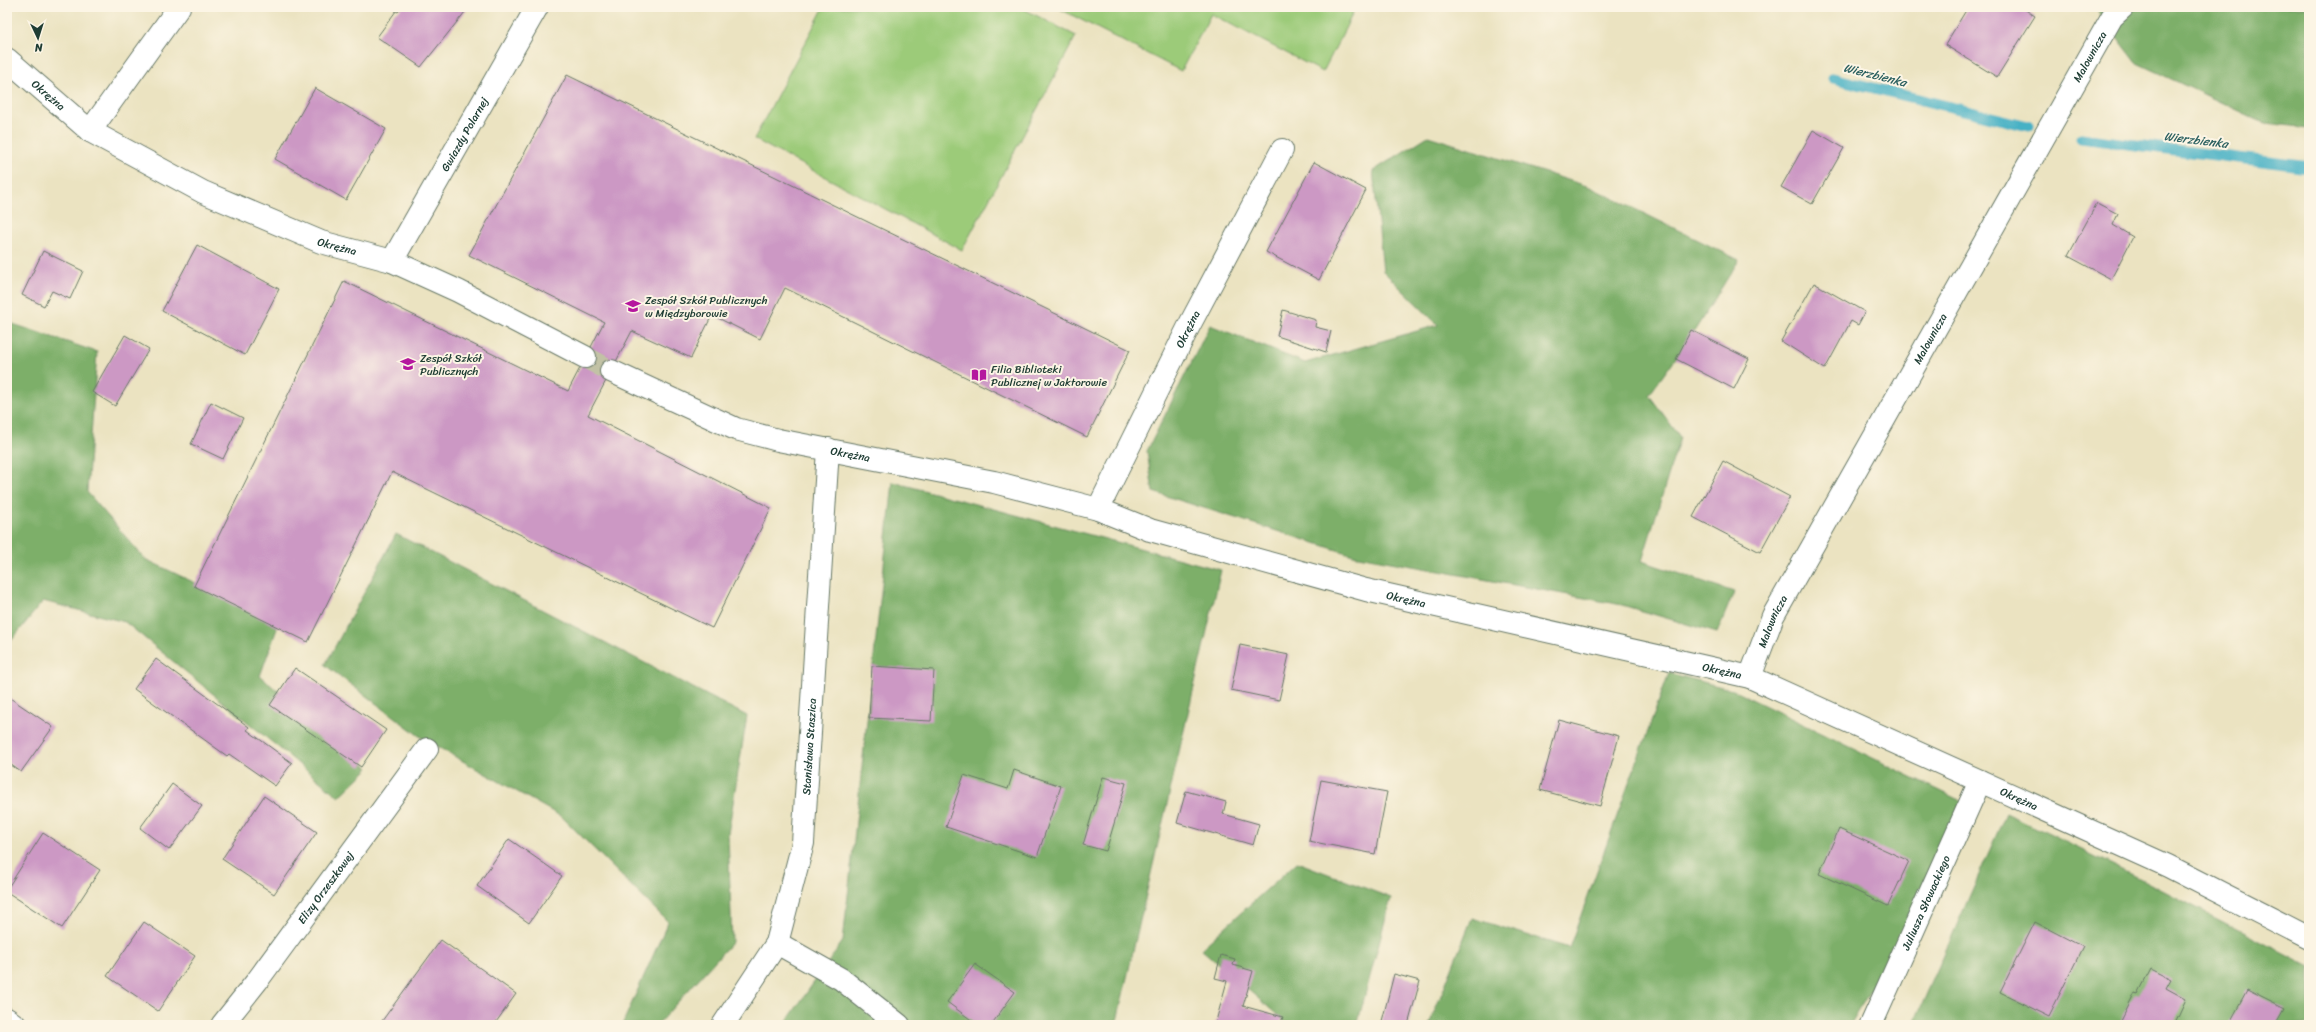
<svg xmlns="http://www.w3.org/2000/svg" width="2316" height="1032" font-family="Sriracha,sans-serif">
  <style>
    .green { fill: #9ccb79; stroke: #5e8456 }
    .forest { fill: #7daf69; stroke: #4e764e }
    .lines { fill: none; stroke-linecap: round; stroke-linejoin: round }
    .stream { stroke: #47b1c5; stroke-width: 11 }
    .building { fill: #cc98c4 }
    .minor-tunnel { stroke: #c2c2a5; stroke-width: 22; stroke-dasharray: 22 11; stroke-linecap: butt }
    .minor-casing { stroke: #667765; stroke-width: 24 }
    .minor { stroke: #fff; stroke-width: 22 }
    .labels { text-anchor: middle; stroke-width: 4; stroke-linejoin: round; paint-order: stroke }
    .street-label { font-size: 11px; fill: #1f3d34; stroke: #fcf5e5 }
    .poi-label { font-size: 11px; fill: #1f3d34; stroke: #fcf5e5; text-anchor: start }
    .water-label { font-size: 12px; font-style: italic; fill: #2b6060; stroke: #fcf5e5 }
  </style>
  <rect width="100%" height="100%" fill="#fcf5e5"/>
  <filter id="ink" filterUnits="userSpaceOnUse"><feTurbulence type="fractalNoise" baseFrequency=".025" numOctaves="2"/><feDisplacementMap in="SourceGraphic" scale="8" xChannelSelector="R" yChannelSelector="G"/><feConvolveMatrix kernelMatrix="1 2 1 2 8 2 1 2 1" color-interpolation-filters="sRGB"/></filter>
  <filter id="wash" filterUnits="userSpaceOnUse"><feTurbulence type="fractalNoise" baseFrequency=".012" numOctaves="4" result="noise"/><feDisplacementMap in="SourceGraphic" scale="16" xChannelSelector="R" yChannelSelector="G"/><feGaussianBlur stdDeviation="0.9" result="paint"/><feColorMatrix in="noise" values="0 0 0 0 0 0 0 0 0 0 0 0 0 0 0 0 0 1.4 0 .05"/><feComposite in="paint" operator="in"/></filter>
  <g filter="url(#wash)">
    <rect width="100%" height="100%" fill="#ebe3c1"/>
    <path class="green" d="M 824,7 L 1020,7 L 1076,36 L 962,250 L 754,139 Z
      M 1056,7 L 1356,7 L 1323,72 L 1211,14 L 1181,71 Z"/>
    <path class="forest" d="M 2094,7 L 2309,7 L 2309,128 L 2265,123 L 2137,63 Z
      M 1428,136 L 1590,187 L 1739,260 L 1690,338 L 1649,395 L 1680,437 L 1642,561 L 1734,592 L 1717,633 L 1622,605 L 1353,555 L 1153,492 L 1147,451 L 1210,325 L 1305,363 L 1438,325 L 1383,271 L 1373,171 Z
      M 7,322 L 97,352 L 87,492 L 145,559 L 279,623 L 260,676 L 369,768 L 339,797 L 125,622 L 43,601 L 7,646 Z
      M 893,482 L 1221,570 L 1116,1025 L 784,1025 L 843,941 Z
      M 396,534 L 747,716 L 728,834 L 732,942 L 657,1025 L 622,1025 L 668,922 L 562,817 L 422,738 L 325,665 Z
      M 1669,673 L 1733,690 L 1961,801 L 1901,938 L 1850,1025 L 1429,1025 L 1472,918 L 1569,948 Z
      M 2006,813 L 2139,878 L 2309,966 L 2309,1025 L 1913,1025 Z
      M 1297,862 L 1391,898 L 1357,1025 L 1289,1025 L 1201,949 Z"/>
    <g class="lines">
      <path class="stream" d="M 1833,78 L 2028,126
        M 2081,138 L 2309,167"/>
    </g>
    <g id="blocks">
      <path class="building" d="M 402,7 L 469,7 L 421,67 L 377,37 L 396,11 L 398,12 Z
        M 1968,7 L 2021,7 L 2035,16 L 1997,77 L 1945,45 Z
        M 567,75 L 1130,350 L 1087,437 L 785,288 L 760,339 L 712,315 L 691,358 L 632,331 L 588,415 L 771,508 L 712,628 L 392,472 L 308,642 L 194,586 L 344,281 L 568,391 L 604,322 L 469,255 Z
        M 315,88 L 386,129 L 346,200 L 275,159 Z
        M 1813,130 L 1844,148 L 1812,204 L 1781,187 Z
        M 1314,162 L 1366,190 L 1319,280 L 1266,252 Z
        M 2097,203 L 2118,214 L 2113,225 L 2133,237 L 2111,279 L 2068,256 Z
        M 197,245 L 279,289 L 245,355 L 162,311 Z
        M 43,251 L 83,271 L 70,299 L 52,291 L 44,306 L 22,295 Z
        M 1814,283 L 1865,312 L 1858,325 L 1851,321 L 1825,369 L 1781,341 Z
        M 1283,310 L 1316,320 L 1315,327 L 1331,331 L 1326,352 L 1277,336 Z
        M 1691,330 L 1749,359 L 1734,389 L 1676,359 Z
        M 125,335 L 149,349 L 115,406 L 92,392 Z
        M 211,402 L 243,418 L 223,459 L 191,444 Z
        M 1723,461 L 1790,497 L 1760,552 L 1693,517 Z
        M 1240,645 L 1289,655 L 1279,700 L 1231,690 Z
        M 156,659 L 249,727 L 247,730 L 292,763 L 275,786 L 229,754 L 227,756 L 134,689 Z
        M 872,666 L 934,670 L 931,721 L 869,718 Z
        M 295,668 L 386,730 L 361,767 L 270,705 Z
        M 7,696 L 53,727 L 21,772 L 7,762 Z
        M 1559,720 L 1619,736 L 1600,806 L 1540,790 Z
        M 1014,770 L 1061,786 L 1037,857 L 946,827 L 964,775 L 1008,789 Z
        M 1103,777 L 1126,783 L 1106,851 L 1083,845 Z
        M 1321,780 L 1387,792 L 1375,854 L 1309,841 Z
        M 172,784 L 202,806 L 169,850 L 140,828 Z
        M 1186,791 L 1226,802 L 1223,814 L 1259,824 L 1253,845 L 1177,823 Z
        M 264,796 L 317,832 L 274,894 L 222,859 Z
        M 1839,829 L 1909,861 L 1888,906 L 1819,874 Z
        M 43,833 L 100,870 L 62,928 L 7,892 L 7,889 Z
        M 509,839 L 562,876 L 529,923 L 477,886 Z
        M 144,922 L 195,956 L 158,1011 L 107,976 Z
        M 2035,922 L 2083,947 L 2049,1016 L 2000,992 Z
        M 441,940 L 516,994 L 494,1025 L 379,1025 Z
        M 1221,955 L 1235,959 L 1233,965 L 1253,971 L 1243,1006 L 1283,1017 L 1280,1025 L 1215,1025 L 1227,981 L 1215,978 Z
        M 975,964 L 1015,992 L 991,1025 L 978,1025 L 947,1002 Z
        M 2151,969 L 2171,979 L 2166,988 L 2186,999 L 2174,1025 L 2120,1023 L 2135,993 L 2138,994 Z
        M 1394,974 L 1420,981 L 1408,1025 L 1381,1025 Z
        M 2247,990 L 2285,1009 L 2276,1025 L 2228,1025 Z"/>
    </g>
  </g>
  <g filter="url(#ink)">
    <use href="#blocks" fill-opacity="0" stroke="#667765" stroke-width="1"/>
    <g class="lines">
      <path class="minor-tunnel" d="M 585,357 L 611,371"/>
      <g class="minor-casing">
        <g id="minor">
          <path id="s1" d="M 7,59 L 90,131 L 203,192 L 321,242 L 392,261 L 458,291 L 585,357"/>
          <path d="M 90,131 L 179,7"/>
          <path id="s2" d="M 392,261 L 537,7"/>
          <path id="s3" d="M 611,371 L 736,429 L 778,440 L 994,482 L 1098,509 L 1150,530 L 1366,590 L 1750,677 L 2168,866 L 2309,938"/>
          <path id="s4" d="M 1098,509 L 1190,324 L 1282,150"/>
          <path id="s5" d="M 1750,677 L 1773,616 L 2112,17 L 2123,7"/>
          <path d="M 777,943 L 841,979 L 899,1025"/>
          <path d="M 7,1019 L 15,1025"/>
          <path id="s6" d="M 222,1025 L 257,981 L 427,749"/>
          <path id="s7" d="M 723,1025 L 777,943 L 803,843 L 828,449"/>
          <path id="s8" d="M 1871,1025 L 1980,781"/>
        </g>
      </g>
      <use href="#minor" class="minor"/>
    </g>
  </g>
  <defs>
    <g id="school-bare" transform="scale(1.2)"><path d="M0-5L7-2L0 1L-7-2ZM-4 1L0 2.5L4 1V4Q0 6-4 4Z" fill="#b5179e" stroke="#fcf5e5" stroke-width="2.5" paint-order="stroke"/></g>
    <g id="library-bare" transform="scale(1.2)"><path d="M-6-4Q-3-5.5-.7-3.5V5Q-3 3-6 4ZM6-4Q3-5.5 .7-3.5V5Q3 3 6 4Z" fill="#b5179e" stroke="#fcf5e5" stroke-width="2.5" paint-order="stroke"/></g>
  </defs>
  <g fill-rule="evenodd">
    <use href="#school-bare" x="633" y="306"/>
    <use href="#school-bare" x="408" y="364"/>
    <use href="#library-bare" x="979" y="375"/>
  </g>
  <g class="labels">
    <g class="street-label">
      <text dy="4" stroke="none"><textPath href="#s5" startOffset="708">Malownicza</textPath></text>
      <text dy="4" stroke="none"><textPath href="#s1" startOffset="55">Okrężna</textPath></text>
      <text dy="4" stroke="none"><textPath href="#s2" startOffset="146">Gwiazdy Polarnej</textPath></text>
      <text dy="4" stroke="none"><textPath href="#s1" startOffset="383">Okrężna</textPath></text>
      <text dy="4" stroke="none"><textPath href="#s4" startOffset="201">Okrężna</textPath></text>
      <text dy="4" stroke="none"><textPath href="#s5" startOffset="384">Malownicza</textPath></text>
      <text dy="4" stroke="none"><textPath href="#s3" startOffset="255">Okrężna</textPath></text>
      <text dy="4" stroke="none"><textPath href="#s3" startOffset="830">Okrężna</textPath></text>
      <text dy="4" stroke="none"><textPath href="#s5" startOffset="60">Malownicza</textPath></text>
      <text dy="4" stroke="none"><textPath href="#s3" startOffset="1154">Okrężna</textPath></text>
      <text dy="4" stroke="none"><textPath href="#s7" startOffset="298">Stanisława Staszica</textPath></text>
      <text dy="4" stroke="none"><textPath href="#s3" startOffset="1478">Okrężna</textPath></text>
      <text dy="4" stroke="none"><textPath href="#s6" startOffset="172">Elizy Orzeszkowej</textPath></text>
      <text dy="4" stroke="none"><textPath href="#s8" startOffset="134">Juliusza Słowackiego</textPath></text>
    </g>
    <g class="poi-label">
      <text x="645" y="304">Zespół Szkół Publicznych<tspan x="645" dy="13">w Międzyborowie</tspan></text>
      <text x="420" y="362">Zespół Szkół<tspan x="420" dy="13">Publicznych</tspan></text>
      <text x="991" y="373">Filia Biblioteki<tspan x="991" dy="13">Publicznej w Jaktorowie</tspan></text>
    </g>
    <g class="water-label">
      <text transform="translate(1875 75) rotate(14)" y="4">Wierzbienka</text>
      <text transform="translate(2196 140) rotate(7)" y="4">Wierzbienka</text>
    </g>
  </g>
  <rect width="2316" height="1032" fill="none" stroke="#fcf5e5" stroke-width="24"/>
  <g transform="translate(38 38) rotate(176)" stroke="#fcf5e5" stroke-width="3" paint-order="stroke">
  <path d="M0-3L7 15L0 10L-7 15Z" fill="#1f3d34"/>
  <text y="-6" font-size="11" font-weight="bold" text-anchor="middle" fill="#1f3d34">N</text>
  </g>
</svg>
